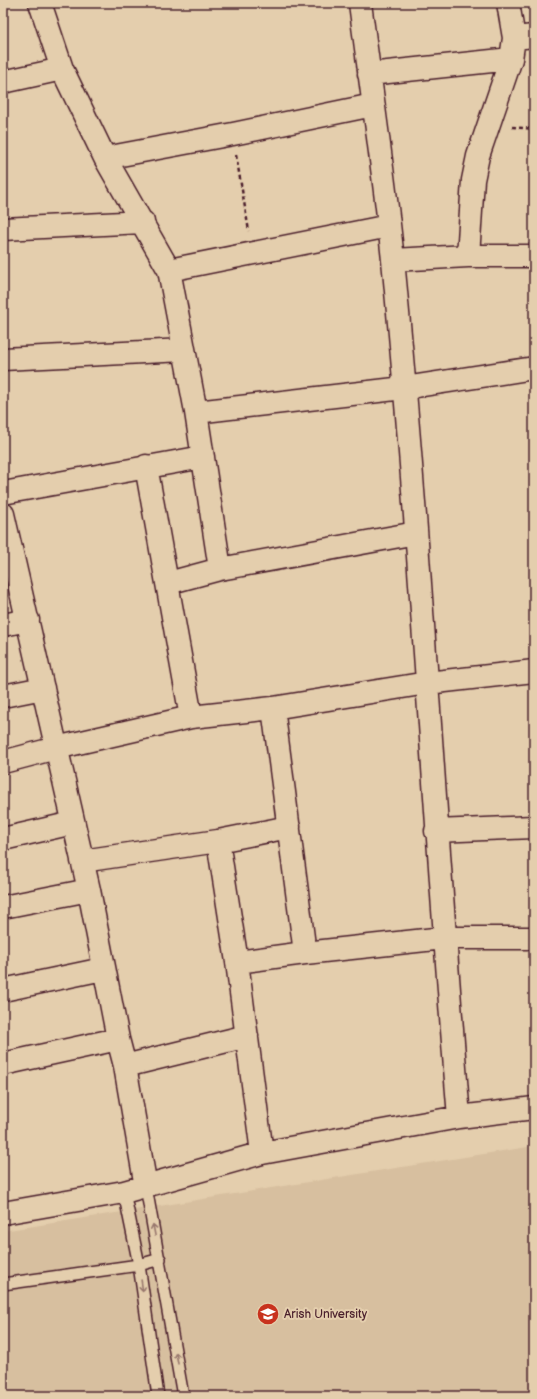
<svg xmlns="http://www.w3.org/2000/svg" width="537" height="1399" font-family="'Balsamiq Sans',sans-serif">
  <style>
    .built { fill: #d7bf9f }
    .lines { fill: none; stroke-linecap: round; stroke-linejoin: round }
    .lane-casing { stroke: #4a1f2b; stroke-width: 14 }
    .street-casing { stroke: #4a1f2b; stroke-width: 25 }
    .path { stroke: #4a1f2b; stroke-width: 2.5; stroke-dasharray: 4 3; stroke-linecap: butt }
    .lane { stroke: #e4cead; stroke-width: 11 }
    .street { stroke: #e4cead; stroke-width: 22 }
    .oneway { stroke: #97766c }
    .labels { text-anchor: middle; stroke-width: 4; stroke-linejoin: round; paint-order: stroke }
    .poi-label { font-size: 12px; fill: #4a1f2b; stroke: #e4cead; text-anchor: start }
  </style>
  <rect width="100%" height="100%" fill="#e4cead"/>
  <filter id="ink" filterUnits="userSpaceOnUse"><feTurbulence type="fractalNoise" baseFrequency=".025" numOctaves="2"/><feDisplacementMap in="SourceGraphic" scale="8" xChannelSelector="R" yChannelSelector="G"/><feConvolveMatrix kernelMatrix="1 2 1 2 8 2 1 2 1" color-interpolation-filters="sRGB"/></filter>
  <g filter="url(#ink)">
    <path class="built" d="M 534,1146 L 534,1396 L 3,1396 L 3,1231 Z"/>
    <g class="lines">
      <g class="lane-casing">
        <path id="lane" d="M 146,1187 L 183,1396
          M 124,1192 L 139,1265 L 158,1396
          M 3,1284 L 139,1265 L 160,1259"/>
      </g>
      <g class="street-casing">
        <path id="street" d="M 40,3 L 62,69 L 105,158 L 169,270 L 196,412 L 220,569
          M 360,3 C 371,88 384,174 393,260 C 421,545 435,832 459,1117
          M 514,38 L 534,36
          M 369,74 L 511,59
          M 3,82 L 62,69
          M 105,158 L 233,134 L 373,105
          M 3,229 L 143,222
          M 468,256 L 473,180 L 478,156 L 511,59 L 514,38 L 508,3
          M 393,260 L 468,256 L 534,256
          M 169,270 L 389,226
          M 3,359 L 184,350
          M 196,412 L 404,388 L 534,368
          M 146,466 L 191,717
          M 3,493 L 203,457
          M 3,514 L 89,890 L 118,1039 L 125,1066 L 146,1187
          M 168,583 L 220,569 L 416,533
          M 3,625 L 28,620
          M 3,696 L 43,688
          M 273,708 L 305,953
          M 3,762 L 56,748 L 191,717 L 273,708 L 427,683 L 534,671
          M 436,831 L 534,827
          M 3,839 L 73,823
          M 218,841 L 237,962 L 262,1153
          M 82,861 L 218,841 L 289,827
          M 3,907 L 89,890
          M 237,962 L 305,953 L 444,938 L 534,938
          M 3,990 L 103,969
          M 3,1064 L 118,1039
          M 125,1066 L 247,1036
          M 3,1213 L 124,1192 L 262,1153 L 459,1117 L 534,1108"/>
      </g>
      <path class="path" d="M 512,127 L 534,129
        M 236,155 L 249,231"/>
      <use href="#lane" class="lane"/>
      <use href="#street" class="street"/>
    </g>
    <defs><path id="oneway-shaft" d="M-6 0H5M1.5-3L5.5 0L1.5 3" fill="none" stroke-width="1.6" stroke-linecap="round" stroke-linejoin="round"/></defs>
    <g class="oneway">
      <use href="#oneway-shaft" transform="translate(154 1230) rotate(-101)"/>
      <use href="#oneway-shaft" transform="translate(142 1286) rotate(82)"/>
      <use href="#oneway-shaft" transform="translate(177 1358) rotate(-100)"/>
    </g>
  </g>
  <defs>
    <g id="university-disc" transform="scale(1.15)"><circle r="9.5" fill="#c8321e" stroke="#e4cead"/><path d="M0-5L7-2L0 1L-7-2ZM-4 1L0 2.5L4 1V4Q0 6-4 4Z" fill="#fff"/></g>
  </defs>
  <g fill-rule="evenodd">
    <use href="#university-disc" x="268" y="1314"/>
  </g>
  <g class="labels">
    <g class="poi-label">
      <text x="284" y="1318">Arish University</text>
    </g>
  </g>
  <rect width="537" height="1399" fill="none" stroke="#e4cead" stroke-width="16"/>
  <rect x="8" y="8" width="521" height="1383" fill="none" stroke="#4a1f2b" stroke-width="1.5" filter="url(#ink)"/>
</svg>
